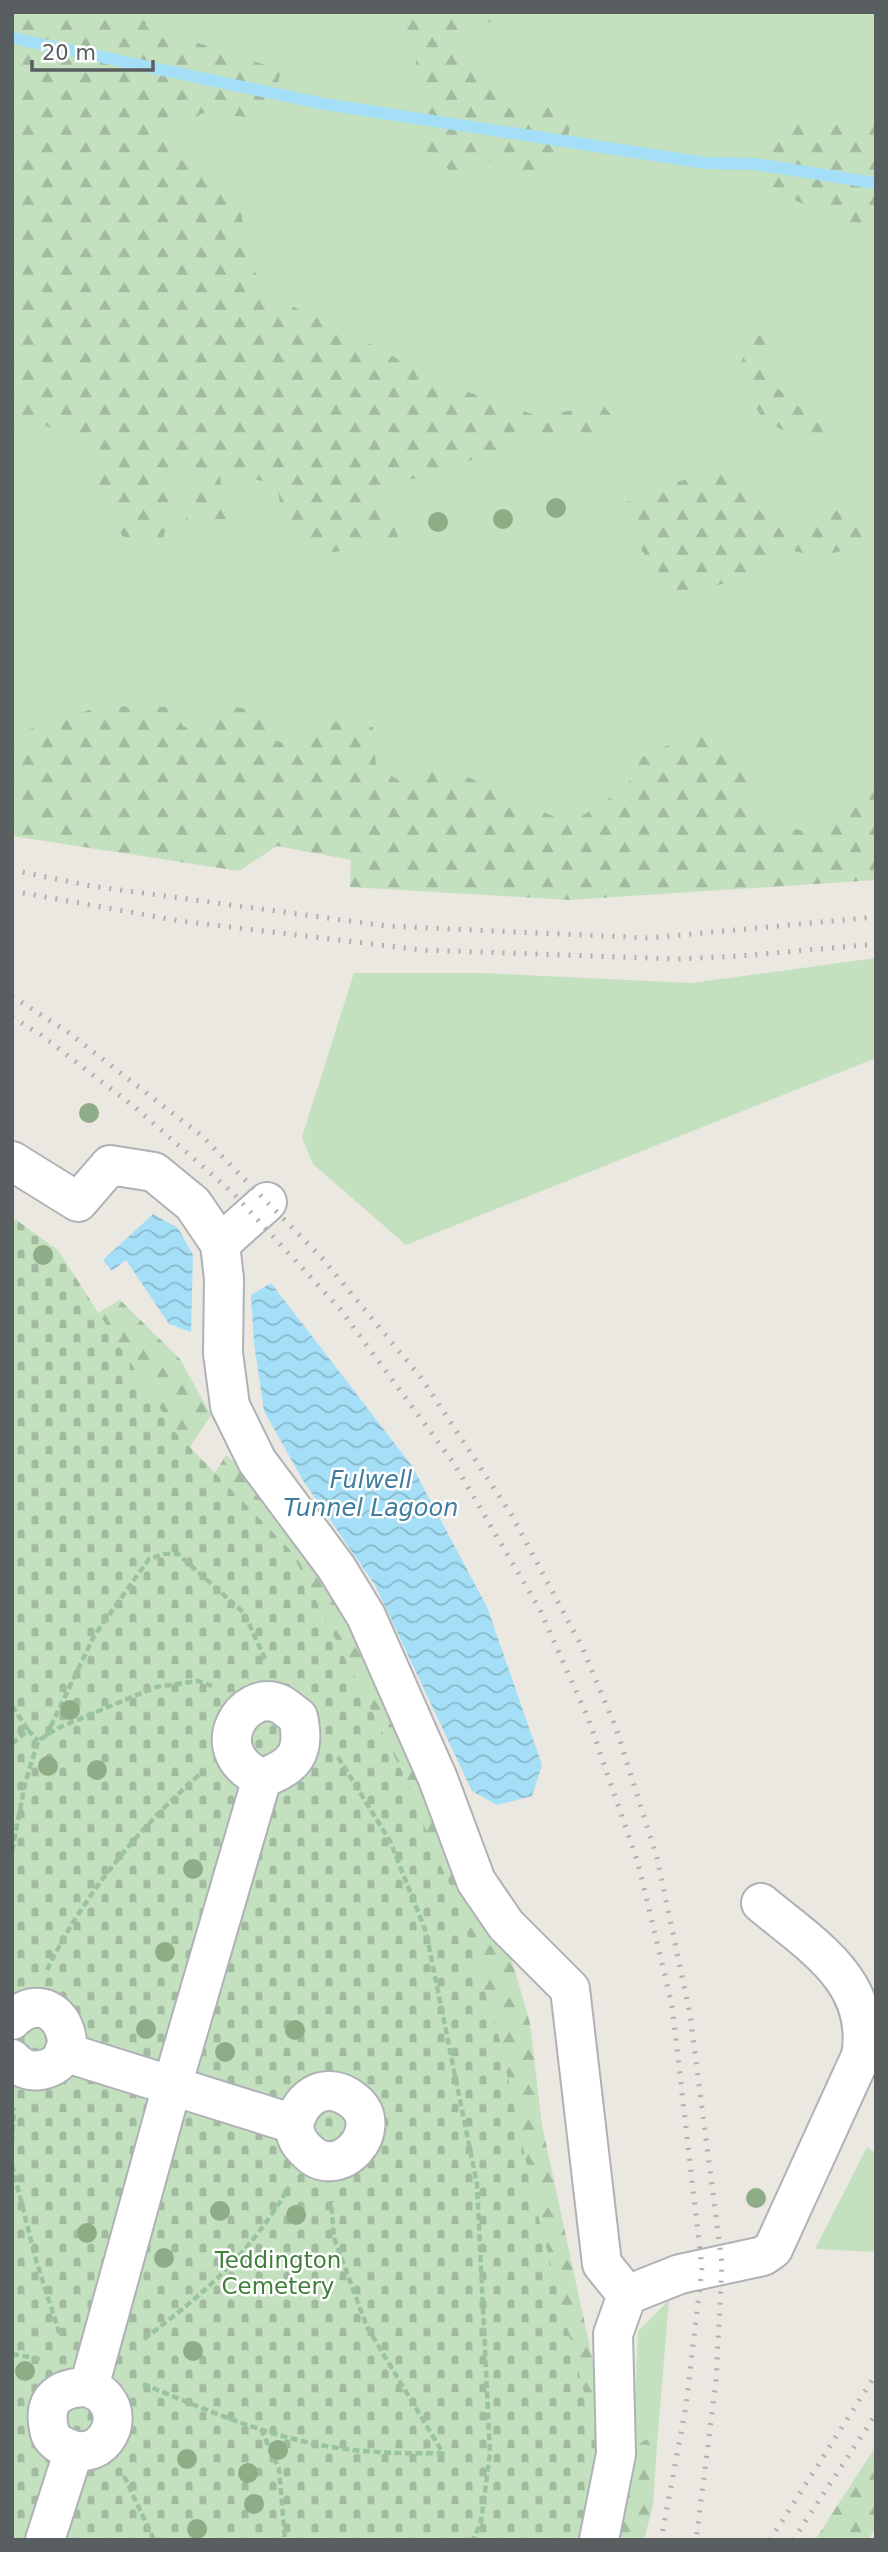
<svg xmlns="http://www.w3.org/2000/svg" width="888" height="2552" font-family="'DejaVu Sans',sans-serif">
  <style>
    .green { fill: #c4e1bf }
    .forest { fill: url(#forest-firs) }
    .cemetery { fill: url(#cemetery-stones) }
    .water { fill: url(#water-waves) }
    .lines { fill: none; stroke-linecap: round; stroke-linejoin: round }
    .stream { stroke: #a5dff7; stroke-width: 12 }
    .minor-casing { stroke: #aeb2b5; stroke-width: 42 }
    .path { stroke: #9ac3a0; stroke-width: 4.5; stroke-dasharray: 7 3.5; stroke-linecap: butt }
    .minor { stroke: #fff; stroke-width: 38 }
    .rail { stroke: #afb0b0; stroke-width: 5; stroke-dasharray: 2 9; stroke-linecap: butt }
    .tree { fill: #8ead86 }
    .labels { text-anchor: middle; stroke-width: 5; stroke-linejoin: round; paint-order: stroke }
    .park-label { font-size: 23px; fill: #427e3b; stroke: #fff }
    .water-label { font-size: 24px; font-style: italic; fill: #427d9e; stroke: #fff }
  </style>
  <defs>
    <pattern id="forest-firs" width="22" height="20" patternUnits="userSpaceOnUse" patternTransform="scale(1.75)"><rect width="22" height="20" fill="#c4e1bf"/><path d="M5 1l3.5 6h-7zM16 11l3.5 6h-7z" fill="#a2ba9f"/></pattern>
    <pattern id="cemetery-stones" width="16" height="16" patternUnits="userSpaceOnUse" patternTransform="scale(1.75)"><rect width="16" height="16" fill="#c4e1bf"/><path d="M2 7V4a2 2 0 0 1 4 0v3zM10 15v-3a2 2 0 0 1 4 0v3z" fill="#a2ba9f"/></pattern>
    <pattern id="water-waves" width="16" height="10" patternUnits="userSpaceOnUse" patternTransform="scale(1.75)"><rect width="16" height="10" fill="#a5dff7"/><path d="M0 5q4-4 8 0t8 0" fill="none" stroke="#89b8cb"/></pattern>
  </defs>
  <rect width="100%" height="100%" fill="#ebe7e1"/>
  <path class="green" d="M 12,12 L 876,12 L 876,864 L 12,794 Z
    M 876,958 L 876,1058 L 406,1245 L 313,1164 L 302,1137 L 354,973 L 482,973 L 691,983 Z
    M 867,2147 L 876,2153 L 876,2252 L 815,2249 Z
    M 669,2300 L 658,2432 L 633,2448 L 638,2331 Z"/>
  <path class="forest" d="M 12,12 L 147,12 L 146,26 L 281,70 L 270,119 L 203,113 L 170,131 L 240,192 L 245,255 L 269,295 L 369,343 L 439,382 L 538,416 L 603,405 L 616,421 L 592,439 L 541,437 L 494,451 L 430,476 L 381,484 L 399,540 L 329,553 L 286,539 L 277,485 L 219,470 L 226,519 L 186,520 L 193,478 L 174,465 L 170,513 L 161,546 L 122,536 L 92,477 L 98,441 L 39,424 L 12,442 Z
    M 383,12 L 500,12 L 501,17 L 455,39 L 471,65 L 509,108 L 577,101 L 560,167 L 519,184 L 485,157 L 456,176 L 421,146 L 415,48 L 388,24 Z
    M 876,114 L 876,229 L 863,230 L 767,188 L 775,123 L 832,126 Z
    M 752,333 L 769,339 L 759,360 L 774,385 L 804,411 L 826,412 L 837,426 L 822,436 L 794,436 L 764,420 L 743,389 L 740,366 Z
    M 731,472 L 762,513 L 792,524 L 824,523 L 848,499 L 864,523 L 859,547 L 815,557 L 774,545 L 750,576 L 680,596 L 646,557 L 616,508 C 660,485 681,478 731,472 Z
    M 102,706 L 173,707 L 183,726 L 209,741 L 227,706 L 265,711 L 271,739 L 299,748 L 323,720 L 373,727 L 376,767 L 404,783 L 446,767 L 570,824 L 626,787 L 641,758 L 707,727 L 745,772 L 761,819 L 806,832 L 869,784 L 876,785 L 876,880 L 570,900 L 350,887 L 351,860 L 277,846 L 239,871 L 12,836 L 12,735 Z
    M 120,1300 L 180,1359 L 211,1415 L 190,1447 L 12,1580 L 86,1320 Z
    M 226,1455 L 258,1482 L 349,1608 L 513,1964 L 530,2023 L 542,2125 L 595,2371 L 633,2448 L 658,2432 L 653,2505 L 644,2540 L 466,2540 L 203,1492 Z
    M 876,2446 L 876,2527 L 868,2540 L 815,2540 Z"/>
  <path class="cemetery" d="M 12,1217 L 58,1250 L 175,1432 L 291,1551 L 408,1783 L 433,1849 L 456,1898 L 499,2037 L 536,2207 L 601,2458 L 605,2480 L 573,2540 L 12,2540 Z"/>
  <path class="water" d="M 153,1214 L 178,1228 L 193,1255 L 191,1332 L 169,1324 L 126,1260 L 112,1271 L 103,1260 Z
    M 271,1283 L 412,1466 L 487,1607 L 542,1765 L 532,1796 L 497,1805 L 472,1791 L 375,1585 L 304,1482 L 264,1411 L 254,1343 L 251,1295 Z"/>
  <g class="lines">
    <path class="stream" d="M 12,38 L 324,104 L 706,163 L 755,164 L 876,183"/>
    <g class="minor-casing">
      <path id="minor" d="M 12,1161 L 78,1202 L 110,1165 L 154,1172 L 193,1204 L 220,1244 L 224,1279 L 223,1353 L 230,1406 L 257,1461 L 336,1567 L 366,1616 L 438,1779 L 476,1881 L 506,1925 L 570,1989 L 602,2264 L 627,2295
        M 220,1244 L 267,1202
        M 12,2020 C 55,1977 94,2060 41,2070 C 29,2072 20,2068 12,2059
        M 64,2052 L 294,2124 C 302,2094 328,2080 354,2101 C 388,2129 339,2183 308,2152 C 299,2144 295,2137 294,2124
        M 89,2387 C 62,2387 42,2397 49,2429 C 50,2437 54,2441 61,2445 C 98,2468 129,2422 103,2396 C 100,2392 93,2390 89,2387 L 172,2086 L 262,1778 C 295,1767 306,1752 298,1717 C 292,1713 286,1707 280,1704 C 244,1687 202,1752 262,1778
        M 45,2540 L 73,2453
        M 599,2540 L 616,2454 L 613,2334 L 627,2295 L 680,2274 L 763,2256 L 773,2249 L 861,2056 C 874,1981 811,1945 761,1903"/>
    </g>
    <path class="path" d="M 12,1706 L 28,1730
      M 46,1736 L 94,1636 L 149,1559 L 164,1554 L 178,1554 L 244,1613 L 266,1661
      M 12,1744 L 28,1730 L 38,1741
      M 338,1757 L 390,1841 L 426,1932 L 477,2184 L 490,2453 L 481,2522 L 473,2540
      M 12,1851 L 25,1784 L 38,1741 L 58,1728 L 156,1687 L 198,1681 L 212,1686
      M 47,1970 C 84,1894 137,1830 200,1774
      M 12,2142 L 14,2108
      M 12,2165 L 36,2260 L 60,2335
      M 144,2339 C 206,2292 249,2255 289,2187
      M 12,2354 L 40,2359
      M 143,2384 C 202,2408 263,2435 326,2446 C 364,2453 404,2454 443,2453 L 367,2327 L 334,2238 L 331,2201
      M 261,2429 L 279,2469 L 285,2540
      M 124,2476 L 154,2540"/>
    <use href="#minor" class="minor"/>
    <path class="rail" d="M 12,870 L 91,886 L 387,926 L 648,938 L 876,917
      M 12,891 L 180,921 L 422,950 L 678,959 L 740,956 L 876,944
      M 12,996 L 69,1033 L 202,1136 L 322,1258 L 422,1379 L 511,1514 L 582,1647 L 616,1728 L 657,1858 L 690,2014 L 722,2264 L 716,2381 L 696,2540
      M 12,1017 L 41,1035 L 137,1109 L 233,1193 L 340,1309 L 455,1465 L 540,1610 L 588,1718 L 638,1863 L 672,2005 L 702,2268 L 686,2406 L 661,2540
      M 770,2540 L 876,2374
      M 793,2540 L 876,2414"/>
  </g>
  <g class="tree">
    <circle cx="556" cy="508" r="10"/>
    <circle cx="503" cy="519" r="10"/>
    <circle cx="438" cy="522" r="10"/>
    <circle cx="89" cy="1113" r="10"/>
    <circle cx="43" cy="1255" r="10"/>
    <circle cx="70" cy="1710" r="10"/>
    <circle cx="48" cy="1766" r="10"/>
    <circle cx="97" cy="1770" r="10"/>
    <circle cx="193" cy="1869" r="10"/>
    <circle cx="165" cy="1952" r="10"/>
    <circle cx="146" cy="2029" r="10"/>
    <circle cx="295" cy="2030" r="10"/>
    <circle cx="225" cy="2052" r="10"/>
    <circle cx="756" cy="2198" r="10"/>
    <circle cx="220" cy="2211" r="10"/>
    <circle cx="296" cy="2215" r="10"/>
    <circle cx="87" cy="2233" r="10"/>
    <circle cx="164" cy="2258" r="10"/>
    <circle cx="193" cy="2351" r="10"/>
    <circle cx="25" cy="2371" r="10"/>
    <circle cx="278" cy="2450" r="10"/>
    <circle cx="187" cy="2459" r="10"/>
    <circle cx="248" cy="2473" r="10"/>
    <circle cx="254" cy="2504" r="10"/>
    <circle cx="197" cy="2529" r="10"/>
  </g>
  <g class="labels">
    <g class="park-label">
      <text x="278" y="2268">Teddington<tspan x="278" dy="26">Cemetery</tspan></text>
    </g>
    <g class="water-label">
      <text x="371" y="1488">Fulwell<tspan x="371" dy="28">Tunnel Lagoon</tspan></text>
    </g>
  </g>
  <rect width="888" height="2552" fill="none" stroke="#595e60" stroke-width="28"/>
  <path d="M32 60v10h121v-10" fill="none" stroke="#595e60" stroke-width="3.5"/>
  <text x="42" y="60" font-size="21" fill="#595e60" stroke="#ffffff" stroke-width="5" paint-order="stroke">20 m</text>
</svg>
